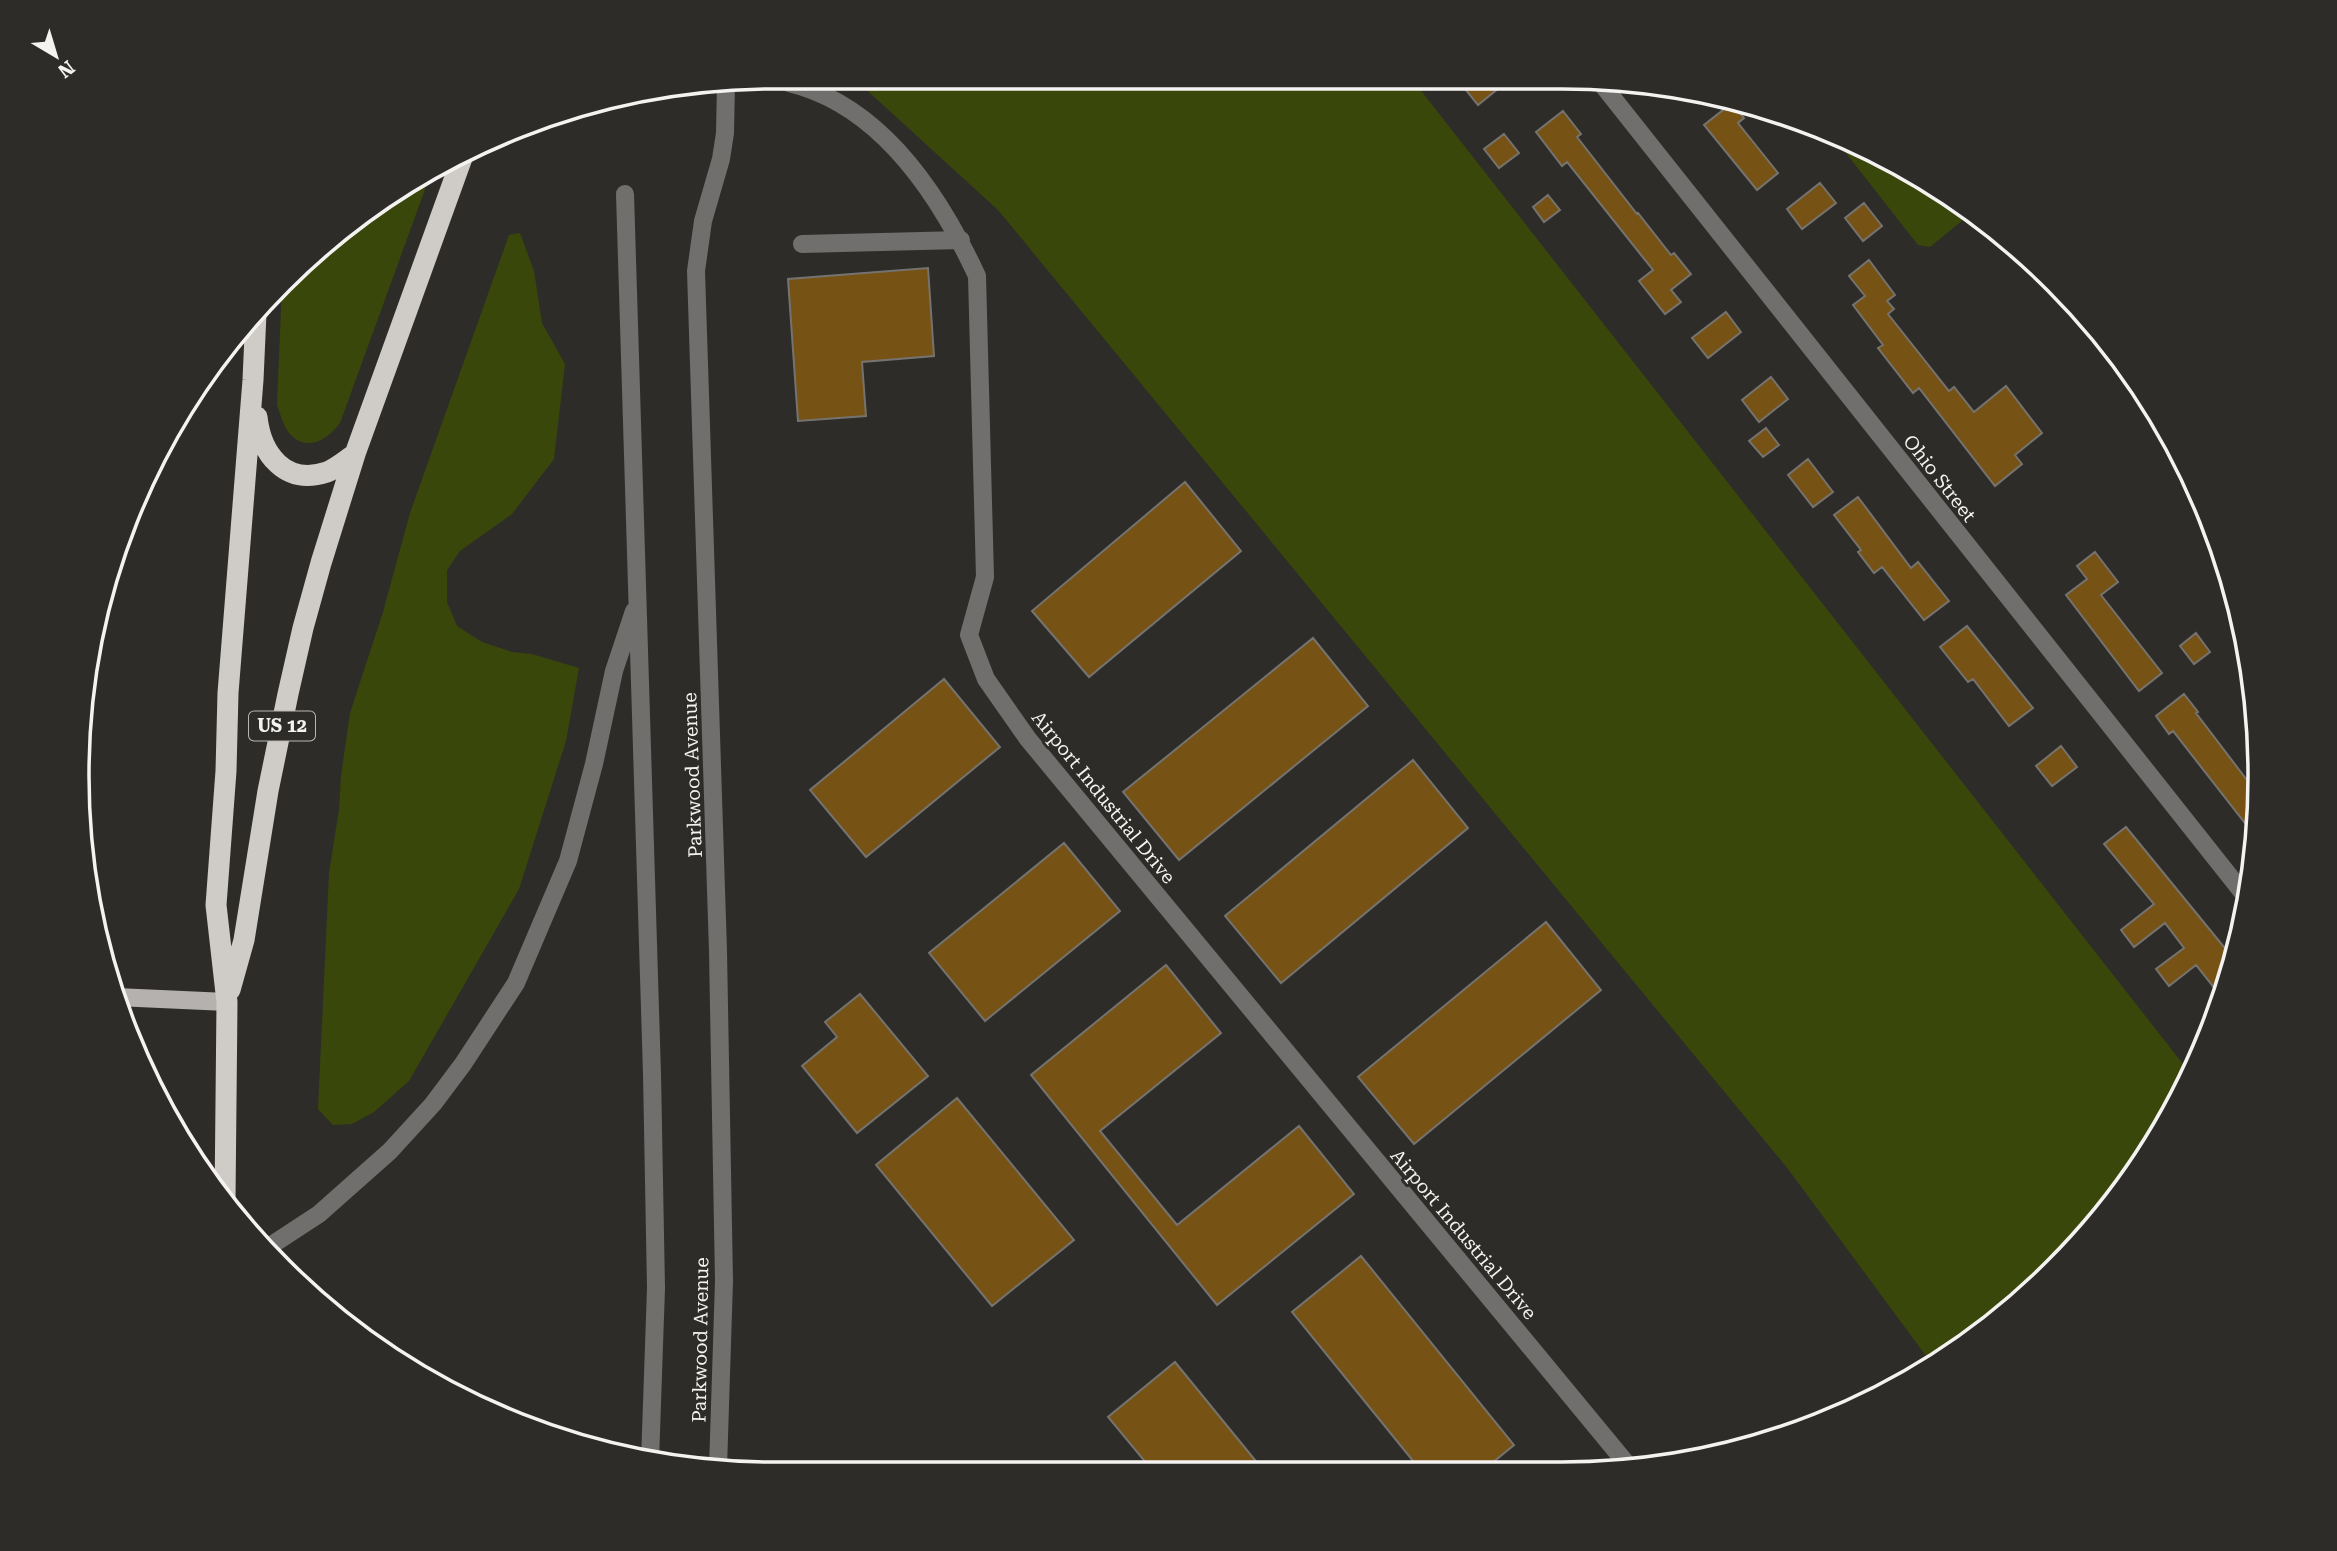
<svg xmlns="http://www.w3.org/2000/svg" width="2337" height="1551" font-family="'Roboto Serif',serif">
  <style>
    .green { fill: #39470b }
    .building { fill: #775215; stroke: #75736f; stroke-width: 2 }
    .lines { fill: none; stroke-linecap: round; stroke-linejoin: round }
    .minor { stroke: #706f6d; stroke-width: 18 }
    .major { stroke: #b4b1ae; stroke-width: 18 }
    .highway { stroke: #cfcbc7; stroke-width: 21 }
    .labels { text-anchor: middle; stroke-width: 6; stroke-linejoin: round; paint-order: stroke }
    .shield { fill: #2e2c29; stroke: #b9b7b5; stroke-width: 2 }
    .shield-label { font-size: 18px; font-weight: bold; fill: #f5f3f1 }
    .street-label { font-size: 19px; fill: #f5f3f1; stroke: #2e2c29 }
    .rim { fill: none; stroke: #f5f3f1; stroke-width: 3.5 }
  </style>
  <rect width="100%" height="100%" fill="#2e2c29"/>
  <path class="green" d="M 859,83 L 1415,83 L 2190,1073 L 2166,1125 L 2086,1236 L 1986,1330 L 1932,1364 L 1788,1169 L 998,210 Z
    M 1831,134 L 1870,149 L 1969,215 L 1930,247 L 1918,245 Z
    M 431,173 L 340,423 C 329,438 309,452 292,436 C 283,428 281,415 277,405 L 282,285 L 315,251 L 387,195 Z
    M 520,233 L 534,271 L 542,323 L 565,364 L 554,459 L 512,514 L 460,551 L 447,570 L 447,602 L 457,626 L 482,642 L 512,652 L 532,654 L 579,668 L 566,741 L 519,889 L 409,1081 L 374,1112 L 352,1124 L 333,1125 L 318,1109 L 329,873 L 339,809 L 341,776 L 350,713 L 383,612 L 410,513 L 509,235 Z"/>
  <path class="building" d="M 1474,83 L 1505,83 L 1478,105 L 1466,90 Z
    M 1732,103 L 1744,118 L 1738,123 L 1778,173 L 1757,190 L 1704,125 Z
    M 1563,111 L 1581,134 L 1577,137 L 1637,214 L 1638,213 L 1671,255 L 1674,253 L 1691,274 L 1671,290 L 1681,302 L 1665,314 L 1639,281 L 1653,270 L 1567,162 L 1562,166 L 1536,132 Z
    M 1504,134 L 1519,153 L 1499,168 L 1484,149 Z
    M 1820,183 L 1836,203 L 1802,229 L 1787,209 Z
    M 1548,195 L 1560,210 L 1544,222 L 1533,207 Z
    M 1864,203 L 1882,226 L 1863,241 L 1845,218 Z
    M 1869,260 L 1895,295 L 1887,301 L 1894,309 L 1888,314 L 1949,391 L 1954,387 L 1974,412 L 2006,386 L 2042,433 L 2015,455 L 2022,464 L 1995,486 L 1919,388 L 1913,393 L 1878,348 L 1883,345 L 1853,305 L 1865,296 L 1849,276 Z
    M 928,268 L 934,356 L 862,362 L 866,416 L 798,421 L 788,279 Z
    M 1726,312 L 1741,332 L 1708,358 L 1692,338 Z
    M 1771,377 L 1788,399 L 1759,422 L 1742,400 Z
    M 1766,428 L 1779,445 L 1763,457 L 1749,441 Z
    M 1808,459 L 1833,492 L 1813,507 L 1788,475 Z
    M 1185,482 L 1241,551 L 1089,677 L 1032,611 Z
    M 1858,497 L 1911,568 L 1918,562 L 1949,601 L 1924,620 L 1882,567 L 1874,573 L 1858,552 L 1861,550 L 1834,515 Z
    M 2095,552 L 2118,582 L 2101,595 L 2162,673 L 2139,691 L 2066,595 L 2087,579 L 2077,566 Z
    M 1967,626 L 2033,708 L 2009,726 L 1973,679 L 1968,682 L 1940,647 Z
    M 2196,633 L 2210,652 L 2194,664 L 2180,646 Z
    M 1313,638 L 1368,706 L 1179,860 L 1123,792 Z
    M 944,679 L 1000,747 L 866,857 L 810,790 Z
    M 2184,694 L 2198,712 L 2196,713 L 2256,792 L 2255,836 L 2173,731 L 2169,734 L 2156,716 Z
    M 2061,746 L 2077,767 L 2052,786 L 2036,766 Z
    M 1413,760 L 1468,828 L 1281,983 L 1225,916 Z
    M 2126,827 L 2233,958 L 2223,999 L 2196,965 L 2169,986 L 2156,969 L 2184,948 L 2165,923 L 2134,947 L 2121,930 L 2154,904 L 2104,844 Z
    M 1064,843 L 1120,911 L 985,1021 L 929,953 Z
    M 1546,922 L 1601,990 L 1414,1144 L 1358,1077 Z
    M 1166,965 L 1221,1033 L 1100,1131 L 1177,1225 L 1299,1126 L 1354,1194 L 1217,1305 L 1031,1075 Z
    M 860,994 L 928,1076 L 857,1133 L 802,1066 L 837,1037 L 825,1022 Z
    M 957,1098 L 1074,1240 L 992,1306 L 876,1165 Z
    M 1361,1256 L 1514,1445 L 1481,1472 L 1422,1472 L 1292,1312 Z
    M 1175,1362 L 1264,1471 L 1152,1470 L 1108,1417 Z"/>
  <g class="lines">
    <path class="minor" d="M 789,83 C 881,105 940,196 977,276 L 985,577 L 969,635 L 986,679 L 1028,739 L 1631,1469
      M 1601,83 L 2247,898
      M 625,194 L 652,1074 L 656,1288 L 650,1461
      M 802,244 L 961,240
      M 264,1250 L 319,1214 L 390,1151 L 433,1104 L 463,1064 L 516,983 L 568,861 L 594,764 L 614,671 L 634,611
      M 718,1468 L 724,1281 L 718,951 L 696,271 L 703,221 L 721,159 L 725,133 L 726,83"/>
    <path class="major" d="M 116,997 L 227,1002"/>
    <path class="highway" d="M 257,417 C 261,454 285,486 327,472 C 337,468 346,460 355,454
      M 230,990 L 244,940 L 268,791 L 288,694 L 303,628 L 321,563 L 355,454 L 462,158
      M 225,1201 L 227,1002 L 216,905 L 226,771 L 228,693 L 253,380 L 256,313"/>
  </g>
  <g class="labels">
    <rect class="shield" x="249" y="711.5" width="66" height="29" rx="5"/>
    <g class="shield-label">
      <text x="282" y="732">US 12</text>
    </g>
    <g class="street-label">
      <text transform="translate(1940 478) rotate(52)" y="7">Ohio Street</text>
      <text transform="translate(692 775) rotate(-92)" y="7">Parkwood Avenue</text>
      <text transform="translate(1104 797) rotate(51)" y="7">Airport Industrial Drive</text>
      <text transform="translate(1464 1234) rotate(50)" y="7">Airport Industrial Drive</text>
      <text transform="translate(700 1340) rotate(-89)" y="7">Parkwood Avenue</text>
    </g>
  </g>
  <path d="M0 0H2337V1551H0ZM775 89H1562A686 686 0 0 1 2248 775V776A686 686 0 0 1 1562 1462H775A686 686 0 0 1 89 776V775A686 686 0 0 1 775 89Z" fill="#2e2c29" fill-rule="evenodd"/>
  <path class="rim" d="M775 89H1562A686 686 0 0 1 2248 775V776A686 686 0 0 1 1562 1462H775A686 686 0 0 1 89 776V775A686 686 0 0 1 775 89Z"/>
  <g transform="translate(56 56) rotate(142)" stroke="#2e2c29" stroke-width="5" paint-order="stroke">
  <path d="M0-5L12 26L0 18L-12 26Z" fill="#f5f3f1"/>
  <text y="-10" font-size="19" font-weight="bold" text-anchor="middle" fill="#f5f3f1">N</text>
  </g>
</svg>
